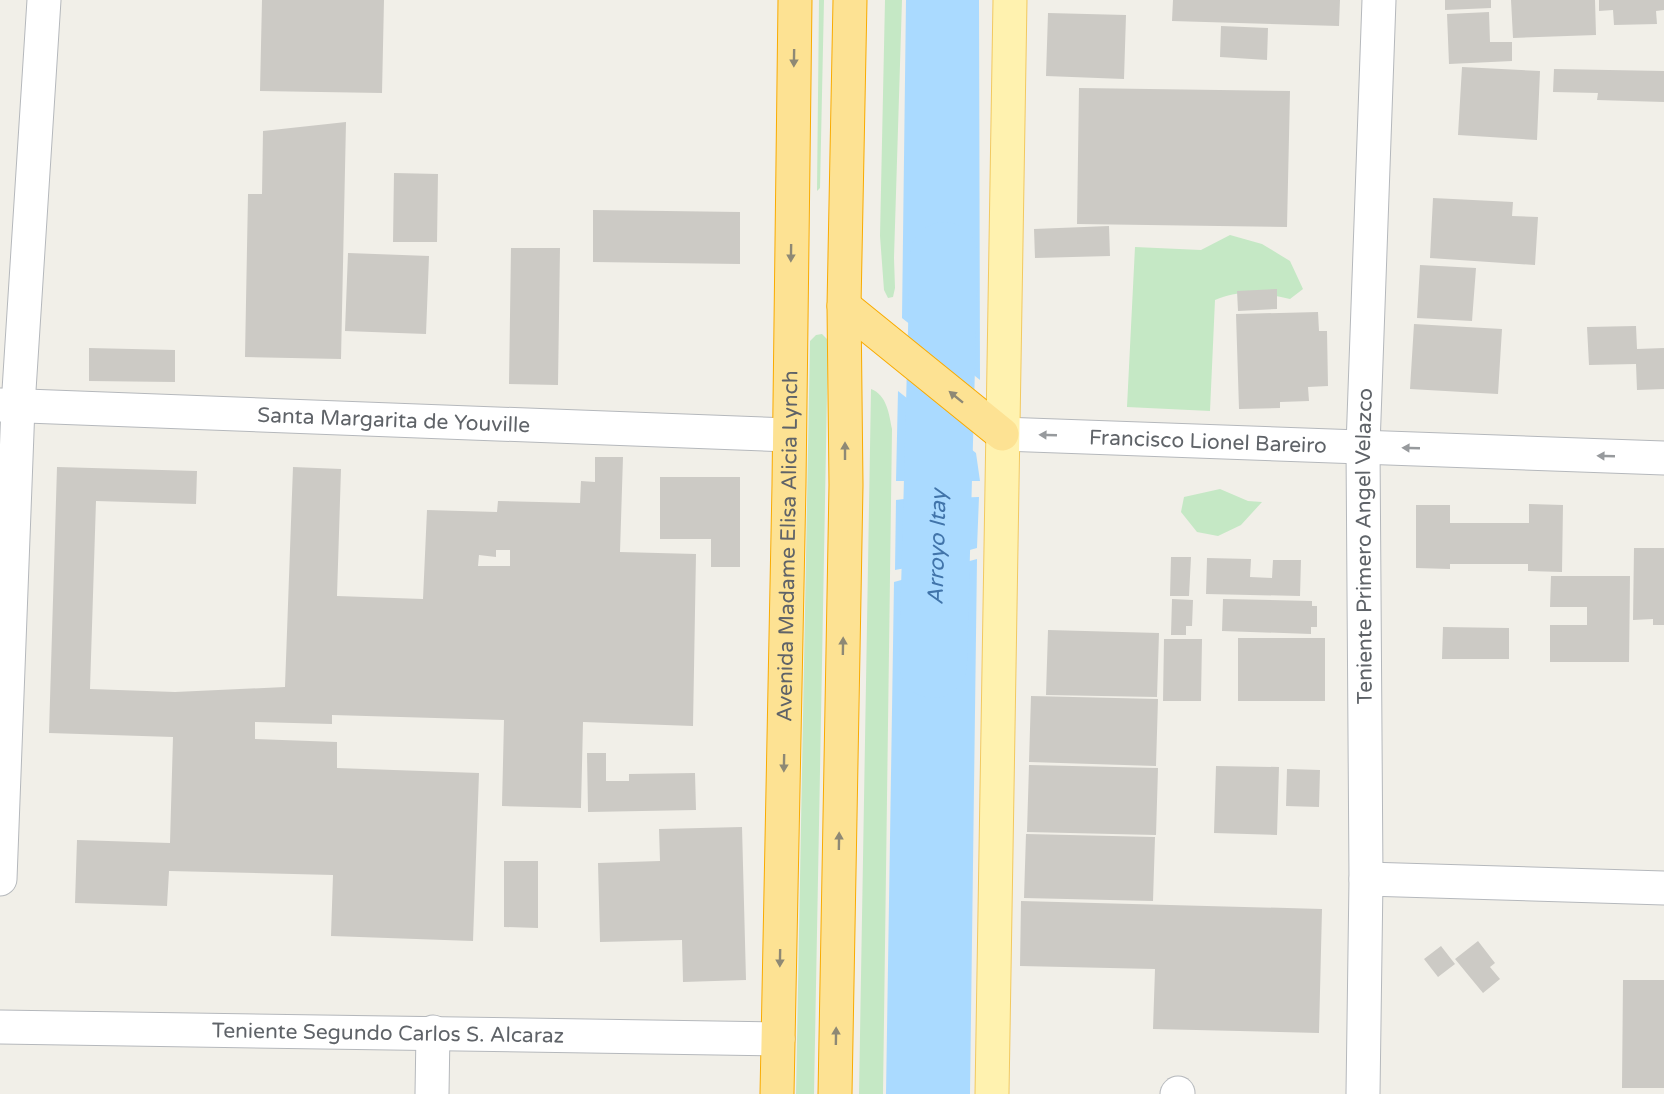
<svg xmlns="http://www.w3.org/2000/svg" width="1664" height="1094" font-family="'Varela Round',sans-serif">
  <style>
    .green { fill: #c5e8c5 }
    .water { fill: #aadaff }
    .lines { fill: none; stroke-linecap: round; stroke-linejoin: round }
    .river { stroke: #aadaff; stroke-width: 68 }
    .building { fill: #cccac5; fill-rule: evenodd }
    .minor-casing { stroke: #b5b8bc; stroke-width: 35 }
    .major-casing { stroke: #f2c960; stroke-width: 35 }
    .highway-casing { stroke: #f9ab00; stroke-width: 35 }
    .minor { stroke: #fff; stroke-width: 33 }
    .major { stroke: #fff2af; stroke-width: 33 }
    .highway { stroke: #fde293; stroke-width: 33 }
    .oneway { fill: #8e8975 }
    .oneway2 { fill: #979a9d }
    .labels { text-anchor: middle; stroke-width: 5; stroke-linejoin: round; paint-order: stroke }
    .street-label { font-size: 21px; fill: #5f6368; stroke: #fff }
    .water-label { font-size: 22px; font-style: italic; fill: #4174aa; stroke: #fff }
  </style>
  <rect width="100%" height="100%" fill="#f1efe8"/>
  <path class="green" d="M 819,0 L 824,0 L 820,188 L 817,191 Z
    M 885,0 L 902,0 L 894,258 L 895,288 L 893,297 L 888,298 L 884,290 L 880,236 Z
    M 1230,235 L 1262,244 L 1290,261 L 1303,289 L 1290,299 C 1264,293 1241,289 1215,300 L 1210,411 L 1127,407 L 1135,247 L 1201,250 Z
    M 822,334 L 828,340 L 814,1094 L 796,1094 L 810,341 L 816,335 Z
    M 871,389 C 887,395 889,414 892,429 L 883,1094 L 859,1094 Z
    M 1220,489 L 1248,501 L 1262,502 L 1241,525 L 1218,536 L 1197,532 L 1181,512 L 1184,497 Z"/>
  <path class="water" d="M 906,0 L 979,0 L 980,380 L 902,318 Z
    M 898,391 L 976,453 L 980,481 L 912,481 L 913,499 L 979,497 L 977,548 L 908,567 L 907,578 L 977,559 L 970,1094 L 886,1094 L 894,582 L 905,579 L 906,568 L 895,570 L 896,500 L 912,498 L 912,481 L 896,481 Z"/>
  <g class="lines">
    <path class="river" id="s1" d="M 933,664 L 944,256"/>
  </g>
  <path class="building" d="M 262,0 L 384,0 L 382,93 L 260,91 Z
    M 1173,0 L 1340,0 L 1339,26 L 1172,21 Z
    M 1445,0 L 1491,0 L 1491,8 L 1445,10 Z
    M 1511,0 L 1595,0 L 1596,35 L 1513,38 Z
    M 1599,0 L 1664,0 L 1664,10 L 1656,11 L 1657,24 L 1614,25 L 1613,10 L 1599,11 Z
    M 1489,12 L 1490,42 L 1512,42 L 1512,61 L 1449,64 L 1447,14 Z
    M 1048,13 L 1126,15 L 1124,79 L 1046,76 Z
    M 1221,26 L 1268,28 L 1267,60 L 1220,57 Z
    M 1462,67 L 1540,71 L 1537,140 L 1458,135 Z
    M 1554,69 L 1664,71 L 1664,102 L 1597,100 L 1598,93 L 1553,92 Z
    M 1079,88 L 1290,91 L 1287,227 L 1077,224 Z
    M 346,122 L 341,359 L 245,357 L 248,194 L 262,194 L 263,131 Z
    M 394,173 L 438,174 L 437,242 L 393,242 Z
    M 1433,198 L 1513,202 L 1512,216 L 1538,217 L 1535,265 L 1430,258 Z
    M 593,210 L 740,212 L 740,264 L 593,262 Z
    M 1109,226 L 1110,256 L 1035,258 L 1034,229 Z
    M 511,248 L 560,248 L 558,385 L 509,384 Z
    M 348,253 L 429,256 L 426,334 L 345,331 Z
    M 1420,265 L 1476,268 L 1472,321 L 1417,318 Z
    M 1277,289 L 1277,309 L 1238,311 L 1237,291 Z
    M 1318,312 L 1319,331 L 1327,331 L 1328,386 L 1308,387 L 1309,401 L 1280,402 L 1280,408 L 1239,409 L 1236,314 Z
    M 1414,324 L 1502,329 L 1498,394 L 1410,389 Z
    M 1636,326 L 1637,349 L 1664,348 L 1664,389 L 1637,390 L 1636,364 L 1589,365 L 1587,327 Z
    M 89,348 L 175,350 L 175,382 L 89,381 Z
    M 595,457 L 623,457 L 620,552 L 696,554 L 693,726 L 583,722 L 581,808 L 502,806 L 504,720 L 332,715 L 332,724 L 255,722 L 255,739 L 337,742 L 337,768 L 479,773 L 473,941 L 331,936 L 333,875 L 169,871 L 167,906 L 75,903 L 77,840 L 170,843 L 173,737 L 49,733 L 57,467 L 197,471 L 196,504 L 96,501 L 90,689 L 175,692 L 285,687 L 293,467 L 341,469 L 337,596 L 423,599 L 427,510 L 497,512 L 498,501 L 580,503 L 581,481 L 595,482 ZM 496,550 L 510,550 L 510,566 L 478,566 L 479,555 L 496,557 Z
    M 660,477 L 740,477 L 740,567 L 711,567 L 711,539 L 660,539 Z
    M 1529,504 L 1563,505 L 1562,572 L 1528,571 L 1528,564 L 1450,564 L 1450,569 L 1416,568 L 1416,505 L 1450,505 L 1450,523 L 1529,523 Z
    M 1634,548 L 1664,548 L 1664,625 L 1653,625 L 1653,619 L 1633,620 Z
    M 1171,557 L 1191,557 L 1189,596 L 1170,596 Z
    M 1207,558 L 1251,559 L 1250,577 L 1272,578 L 1273,560 L 1301,560 L 1300,596 L 1206,594 Z
    M 1551,576 L 1630,576 L 1629,662 L 1550,662 L 1550,625 L 1587,625 L 1587,607 L 1550,607 Z
    M 1172,599 L 1193,600 L 1192,626 L 1186,626 L 1186,635 L 1171,635 Z
    M 1223,599 L 1312,601 L 1312,606 L 1317,606 L 1317,627 L 1311,627 L 1311,634 L 1222,631 Z
    M 1443,627 L 1509,628 L 1509,659 L 1442,659 Z
    M 1048,630 L 1159,633 L 1157,697 L 1046,695 Z
    M 1238,638 L 1325,638 L 1325,701 L 1238,701 Z
    M 1164,639 L 1202,639 L 1201,701 L 1163,701 Z
    M 1031,696 L 1158,699 L 1156,766 L 1029,762 Z
    M 587,753 L 606,753 L 606,781 L 629,781 L 629,774 L 695,773 L 696,810 L 588,812 Z
    M 1029,765 L 1158,768 L 1156,835 L 1027,832 Z
    M 1216,766 L 1279,767 L 1277,835 L 1214,833 Z
    M 1287,769 L 1320,770 L 1319,807 L 1286,806 Z
    M 742,827 L 746,980 L 683,982 L 682,940 L 600,942 L 598,863 L 660,861 L 659,829 Z
    M 1026,834 L 1155,837 L 1153,901 L 1024,898 Z
    M 504,861 L 538,861 L 538,928 L 504,927 Z
    M 1021,901 L 1322,909 L 1319,1033 L 1153,1029 L 1155,969 L 1020,966 Z
    M 1478,941 L 1495,963 L 1490,967 L 1500,979 L 1483,993 L 1455,959 Z
    M 1441,946 L 1455,964 L 1438,977 L 1424,959 Z
    M 1623,980 L 1664,980 L 1664,1088 L 1622,1088 Z"/>
  <g class="lines">
    <g class="minor-casing">
      <g id="minor">
        <path id="s2" d="M 0,405 L 789,435"/>
        <path id="s3" d="M 1002,434 L 1664,458"/>
        <path d="M 0,879 L 18,406 L 44,0"/>
        <path d="M 1366,879 L 1664,888"/>
        <path id="s4" d="M 0,1027 L 778,1039"/>
        <path d="M 432,1094 L 433,1032"/>
        <path d="M 1177,1094 L 1178,1093"/>
        <path id="s5" d="M 1363,1094 L 1366,879 L 1363,446 L 1379,0"/>
      </g>
    </g>
    <g class="major-casing">
      <path id="major" d="M 992,1094 L 1010,0"/>
    </g>
    <g class="highway-casing">
      <g id="highway">
        <path d="M 844,306 L 1002,434"/>
        <path id="s6" d="M 777,1094 L 789,484 L 795,0"/>
        <path d="M 835,1094 L 846,485 L 844,306 L 850,0"/>
      </g>
    </g>
    <use href="#minor" class="minor"/>
    <use href="#major" class="major"/>
    <use href="#highway" class="highway"/>
  </g>
  <defs><path id="oneway-solid" d="M-6-.8H1V-3.2L6.5 0L1 3.2V.8H-6Z" transform="scale(1.5)"/></defs>
  <g class="oneway">
    <use href="#oneway-solid" transform="translate(794 58) rotate(91)"/>
    <use href="#oneway-solid" transform="translate(791 253) rotate(91)"/>
    <use href="#oneway-solid" transform="translate(956 397) rotate(-141)"/>
    <use href="#oneway-solid" transform="translate(845 451) rotate(-90)"/>
    <use href="#oneway-solid" transform="translate(843 646) rotate(-89)"/>
    <use href="#oneway-solid" transform="translate(784 763) rotate(91)"/>
    <use href="#oneway-solid" transform="translate(839 841) rotate(-89)"/>
    <use href="#oneway-solid" transform="translate(780 958) rotate(91)"/>
    <use href="#oneway-solid" transform="translate(836 1036) rotate(-89)"/>
  </g>
  <g class="oneway2">
    <use href="#oneway-solid" transform="translate(1048 435) rotate(-178)"/>
    <use href="#oneway-solid" transform="translate(1411 448) rotate(-178)"/>
    <use href="#oneway-solid" transform="translate(1606 456) rotate(-178)"/>
  </g>
  <g class="labels">
    <g class="street-label">
      <text dy="7" stroke="none"><textPath href="#s2" startOffset="394">Santa Margarita de Youville</textPath></text>
      <text dy="7" stroke="none"><textPath href="#s3" startOffset="206">Francisco Lionel Bareiro</textPath></text>
      <text dy="7" stroke="none"><textPath href="#s6" startOffset="548">Avenida Madame Elisa Alicia Lynch</textPath></text>
      <text dy="7" stroke="none"><textPath href="#s5" startOffset="548">Teniente Primero Angel Velazco</textPath></text>
      <text dy="7" stroke="none"><textPath href="#s4" startOffset="388">Teniente Segundo Carlos S. Alcaraz</textPath></text>
    </g>
    <g class="water-label">
      <text dy="8" stroke="none"><textPath href="#s1" startOffset="117">Arroyo Itay</textPath></text>
    </g>
  </g>
</svg>
